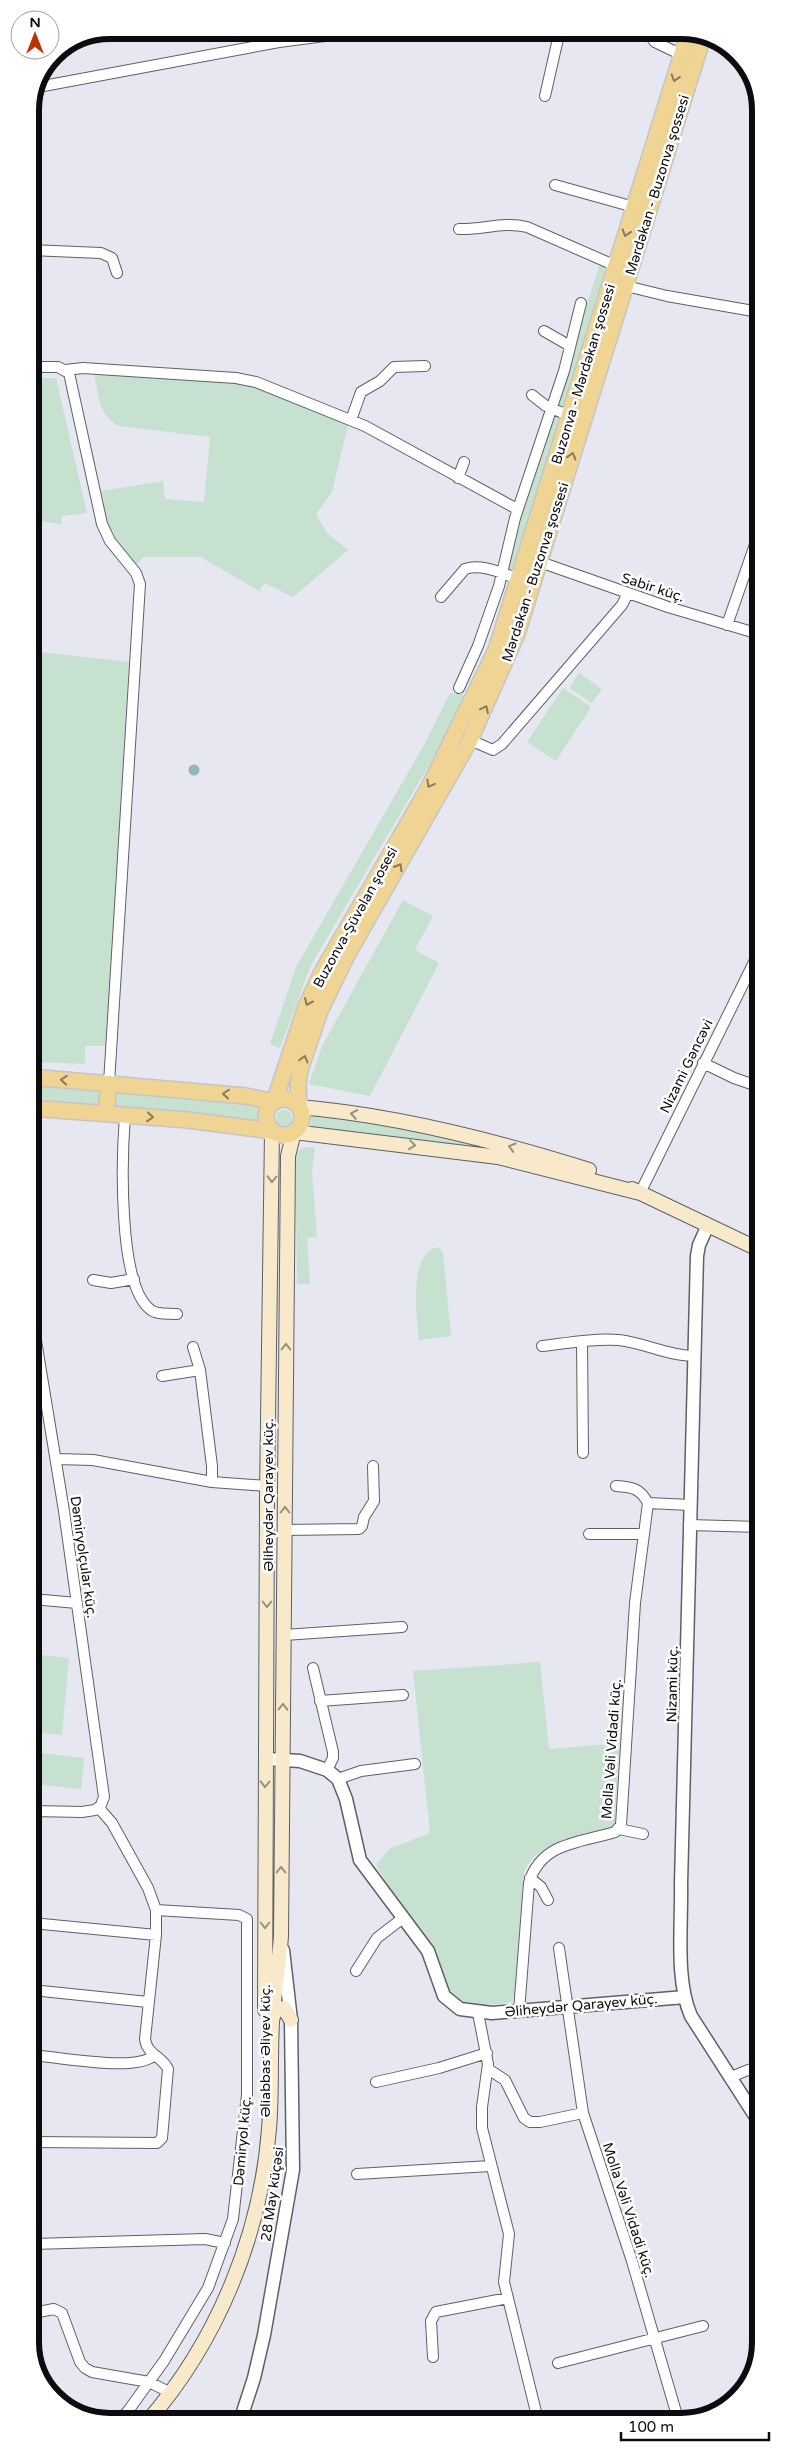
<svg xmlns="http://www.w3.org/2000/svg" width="791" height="2452" font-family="'Varela Round',sans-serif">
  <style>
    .green { fill: #c7e1d0 }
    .water { fill: #92b7bb }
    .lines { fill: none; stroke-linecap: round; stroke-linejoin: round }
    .minor-casing { stroke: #5f6067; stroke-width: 12 }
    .tertiary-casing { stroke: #5f6067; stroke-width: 15 }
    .secondary-casing { stroke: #5f6067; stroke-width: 16 }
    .primary-casing { stroke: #c5c5c5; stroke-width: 18 }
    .minor { stroke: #fff; stroke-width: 10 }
    .tertiary { stroke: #fff; stroke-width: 12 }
    .secondary { stroke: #f7e9ca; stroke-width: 14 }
    .primary { stroke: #efd494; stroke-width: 15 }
    .oneway { stroke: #897a58 }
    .oneway2 { stroke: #99917f }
    .labels { text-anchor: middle; stroke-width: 5; stroke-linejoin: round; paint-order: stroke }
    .street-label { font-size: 14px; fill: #0c0c0f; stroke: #fff }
    .rim { fill: none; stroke: #0c0c0f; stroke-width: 6 }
  </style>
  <rect width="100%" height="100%" fill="#e6e7f0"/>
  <path class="green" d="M 600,263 L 606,266 L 563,409 L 555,406 Z
    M 94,373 L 250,384 L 348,425 L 332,492 L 316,514 L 327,533 L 348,550 L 293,597 L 265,583 L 259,591 L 201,557 L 143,557 L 136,566 C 109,535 108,531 102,491 L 163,481 L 165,499 L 204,502 L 210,437 L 119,426 C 97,414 99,395 94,373 Z
    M 30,378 L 56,378 L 87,513 L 62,516 L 61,524 L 35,521 L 35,511 L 31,511 Z
    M 552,413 L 560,418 L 513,571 L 506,568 L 517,522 Z
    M 31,651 L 129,662 L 107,1046 L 85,1046 L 85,1064 L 32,1062 Z
    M 579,673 L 602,689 L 592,703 L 569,688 Z
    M 563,688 L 591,707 L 556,761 L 527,742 Z
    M 450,693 L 464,695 L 441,745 L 311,965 L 280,1048 L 270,1044 L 296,967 L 425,743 Z
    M 403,900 L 433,916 L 415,950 L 439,963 L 370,1096 L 309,1084 L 322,1046 Z
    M 31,1084 L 101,1089 L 99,1107 L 31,1101 Z
    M 116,1090 L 260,1104 L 261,1113 L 259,1121 L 115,1108 Z
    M276 1118a8 8 0 1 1 16 0a8 8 0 1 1-16 0Z
    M 313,1114 L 482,1142 L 483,1148 L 312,1127 L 310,1119 Z
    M 304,1147 L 315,1148 L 312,1172 L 317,1237 L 307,1238 L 310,1284 L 297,1284 L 295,1154 Z
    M 439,1247 L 443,1253 L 451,1336 L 419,1340 C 417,1319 407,1251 439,1247 Z
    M 32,1654 L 69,1658 L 62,1735 L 32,1732 Z
    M 540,1662 L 549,1749 L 619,1743 L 615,1822 L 613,1828 L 609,1831 C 579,1839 537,1840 524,1872 L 515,1995 L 512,2001 C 500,2007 465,2005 453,2000 L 376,1865 L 389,1849 L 430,1833 L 413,1671 Z
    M 32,1752 L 84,1758 L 81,1789 L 32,1784 Z"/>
  <path class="water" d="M188.5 770a5.5 5.5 0 1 1 11 0a5.5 5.5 0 1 1-11 0Z"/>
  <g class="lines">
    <g class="minor-casing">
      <path id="minor" d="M 645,30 L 655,42 L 682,55
        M 38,87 L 279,42 L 340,34 L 417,30
        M 545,96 L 560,30
        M 555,185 L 634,207
        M 459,229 C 483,230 503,221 527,227 L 616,266
        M 30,250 L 101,253 L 112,258 L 117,273
        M 626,286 L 667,296 L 759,312
        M 544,331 L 570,346
        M 30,367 L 58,367 L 69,373 L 102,524 L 110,541 L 136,573 L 140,584 L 109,1083
        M 65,370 L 83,368 L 236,378 L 256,382 L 365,426 L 517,509
        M 532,395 L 546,406 L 570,416
        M 351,420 L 361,392 L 380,381 L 394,367 L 425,366
        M 458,478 L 464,462
        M 540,562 L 668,607 L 759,634
        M 441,597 L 465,569 C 482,563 503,574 519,579
        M 727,625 L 759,533
        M 459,688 L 478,646 L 499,586 L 515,518 L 564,371 L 581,303
        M 470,740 L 493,750 L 502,744 L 622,605 L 628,593
        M 703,1063 L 734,1078 L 760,1087
        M 125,1115 C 122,1154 117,1286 151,1310 C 157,1315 169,1313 177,1314
        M 640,1193 L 759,952
        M 93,1280 L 111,1283 L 134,1279
        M 31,1310 L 64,1511 L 104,1797 L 101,1805 L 95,1810 L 82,1812 L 32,1811
        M 582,1341 L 583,1453
        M 542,1346 C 567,1343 594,1338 619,1340 C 645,1343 668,1356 694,1356
        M 193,1347 L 200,1370 L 212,1466 L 212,1482
        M 162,1376 L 200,1370
        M 56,1459 L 93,1460 L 212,1482 L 267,1486
        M 616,1486 C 632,1487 640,1488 648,1503
        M 689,1525 L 760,1527
        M 284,1530 L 359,1529 L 362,1526 L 364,1517 L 374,1501 L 373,1466
        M 589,1534 L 644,1534
        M 32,1599 L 77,1603
        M 284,1635 L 402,1627
        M 313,1668 L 333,1752 L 333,1758 L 327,1770
        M 320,1701 L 403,1695
        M 338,1779 L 361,1771 L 415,1764
        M 619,1829 L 643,1834
        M 530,1878 L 541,1887 L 548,1900
        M 32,1923 L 156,1935
        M 559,1948 L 583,2113 L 632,2261 L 678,2419
        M 356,1971 L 377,1938 L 403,1918
        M 32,1990 L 148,2002
        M 519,2011 L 529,1883 C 541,1842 580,1843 615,1832 L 621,1825 L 635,1603 L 648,1503 L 690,1505
        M 478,2013 L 488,2064 L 482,2107 L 482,2128 L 509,2234 L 504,2282 L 538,2420
        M 32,2055 C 59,2057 135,2072 153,2056
        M 488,2069 L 505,2080 L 524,2118 L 530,2122 L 540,2122 L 583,2113
        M 731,2077 L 748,2070 L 761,2068
        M 376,2082 L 439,2068 L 487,2053
        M 32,2142 L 157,2143 L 162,2138 L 168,2069 C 162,2056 147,2055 145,2039 L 156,1935 L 156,1910 L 148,1888 L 112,1823 L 99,1808
        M 357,2174 L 490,2166
        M 33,2244 L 205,2239 L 225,2243
        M 33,2313 L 54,2309 L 62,2313 L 80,2362 L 85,2368 L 92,2372 L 149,2382 L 165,2390
        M 433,2357 L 431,2321 L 436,2312 L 508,2298
        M 558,2363 L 703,2326
        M 117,2422 L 128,2411 L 164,2361 L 208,2288 L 233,2219 L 247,2095 L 247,1919 L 239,1915 L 156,1910"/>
    </g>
    <g class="tertiary-casing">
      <path id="tertiary" d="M 708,1225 L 699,1245 L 697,1256 L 681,1884 C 682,1924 675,1980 691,2016 L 761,2125
        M 266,1759 L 300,1761 L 327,1770 L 338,1779 L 346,1799 L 360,1860 L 428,1951 L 444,1996 L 460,2009 L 492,2013 L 685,1997
        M 240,2421 L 254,2378 L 264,2335 L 293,2170 L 291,2020 L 283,1950"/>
    </g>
    <g class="secondary-casing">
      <path id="secondary" d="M 299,1107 C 396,1115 497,1141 589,1170
        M 632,1189 L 760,1250
        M 265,2010 L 267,1493 L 272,1131
        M 272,2019 L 276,2010 L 284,2008 L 291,2020
        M 147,2422 C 217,2342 261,2235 269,2129 C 272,2094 270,2058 272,2023 C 274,1994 279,1965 281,1936 L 288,1156 L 294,1132 L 498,1157 L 640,1193"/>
    </g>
    <g class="primary-casing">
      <path id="primary" d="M 31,1077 L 246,1096 L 274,1102 L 306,1006 L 323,970 L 429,787 L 496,650 L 689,31
        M266 1117a18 18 0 1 1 36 0a18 18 0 1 1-36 0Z
        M 299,1107 L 298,1086 L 300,1070 L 320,1011 L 346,957 L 470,740 L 517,634 L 703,37
        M 31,1108 L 188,1120 L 272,1131
        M 106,1113 L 109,1083"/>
    </g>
    <use href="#minor" class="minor"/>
    <use href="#tertiary" class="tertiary"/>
    <use href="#secondary" class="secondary"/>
    <use href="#primary" class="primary"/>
  </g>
  <defs><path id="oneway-chevron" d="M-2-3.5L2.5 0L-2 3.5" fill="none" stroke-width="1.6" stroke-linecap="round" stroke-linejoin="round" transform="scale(1.25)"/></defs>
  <g class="oneway">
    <use href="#oneway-chevron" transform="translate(675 78) rotate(107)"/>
    <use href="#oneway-chevron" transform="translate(626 233) rotate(107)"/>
    <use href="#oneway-chevron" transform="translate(572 456) rotate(-73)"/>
    <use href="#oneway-chevron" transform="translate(485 709) rotate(-64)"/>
    <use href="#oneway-chevron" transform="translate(430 784) rotate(119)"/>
    <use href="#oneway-chevron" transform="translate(399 867) rotate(-60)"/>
    <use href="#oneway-chevron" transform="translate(308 1002) rotate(114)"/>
    <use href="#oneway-chevron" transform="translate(304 1059) rotate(-75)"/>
    <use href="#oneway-chevron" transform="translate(64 1080) rotate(-175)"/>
    <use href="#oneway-chevron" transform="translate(226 1094) rotate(-175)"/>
    <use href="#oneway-chevron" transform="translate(150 1117) rotate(5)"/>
  </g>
  <g class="oneway2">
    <use href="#oneway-chevron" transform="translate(354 1114) rotate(-170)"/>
    <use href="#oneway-chevron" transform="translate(412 1145) rotate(6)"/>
    <use href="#oneway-chevron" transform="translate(512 1147) rotate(-164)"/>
    <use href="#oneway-chevron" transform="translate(272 1179) rotate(91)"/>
    <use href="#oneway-chevron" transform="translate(286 1347) rotate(-89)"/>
    <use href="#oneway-chevron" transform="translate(285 1510) rotate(-90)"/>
    <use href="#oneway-chevron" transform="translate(267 1604) rotate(90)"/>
    <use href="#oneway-chevron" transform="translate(283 1707) rotate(-89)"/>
    <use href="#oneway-chevron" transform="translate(265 1784) rotate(91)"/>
    <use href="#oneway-chevron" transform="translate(281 1870) rotate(-90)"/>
    <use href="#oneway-chevron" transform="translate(265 1925) rotate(90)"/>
  </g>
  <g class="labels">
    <g class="street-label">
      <text transform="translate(657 185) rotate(-73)" y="5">Mərdəkan - Buzonva şossesi</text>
      <text transform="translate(583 374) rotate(-73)" y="5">Buzonva - Mərdəkan şossesi</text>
      <text transform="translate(535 572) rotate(-72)" y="5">Mərdəkan - Buzonva şossesi</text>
      <text transform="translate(653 587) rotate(18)" y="5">Sabir küç.</text>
      <text transform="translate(355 917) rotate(-61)" y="5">Buzonva-Şüvəlan şosesi</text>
      <text transform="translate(686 1066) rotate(-64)" y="5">Nizami Gəncəvi</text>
      <text transform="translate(268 1495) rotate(-90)" y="5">Əliheydər Qarayev küç.</text>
      <text transform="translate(84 1557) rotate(82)" y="5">Dəmiryolçular küç.</text>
      <text transform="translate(672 1684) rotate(-89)" y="5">Nizami küç.</text>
      <text transform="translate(611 1749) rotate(-86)" y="5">Molla Vəli Vidadi küç.</text>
      <text transform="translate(581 2005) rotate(-5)" y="5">Əliheydər Qarayev küç.</text>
      <text transform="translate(265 2051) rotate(-90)" y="5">Əliabbas Əliyev küç.</text>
      <text transform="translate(242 2141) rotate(-85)" y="5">Dəmiryol küç.</text>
      <text transform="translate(272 2194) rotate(-82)" y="5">28 May küçəsi</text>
      <text transform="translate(629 2210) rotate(72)" y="5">Molla Vəli Vidadi küç.</text>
    </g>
  </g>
  <path d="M0 0H791V2452H0ZM110 39H681A71 71 0 0 1 752 110V2342A71 71 0 0 1 681 2413H110A71 71 0 0 1 39 2342V110A71 71 0 0 1 110 39Z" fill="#fff" fill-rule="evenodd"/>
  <path class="rim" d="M110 39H681A71 71 0 0 1 752 110V2342A71 71 0 0 1 681 2413H110A71 71 0 0 1 39 2342V110A71 71 0 0 1 110 39Z"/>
  <g transform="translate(35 35)"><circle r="24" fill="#ffffff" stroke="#9e9e9f"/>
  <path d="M0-4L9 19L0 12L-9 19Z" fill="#bb3300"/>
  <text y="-8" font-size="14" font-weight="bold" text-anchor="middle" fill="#0c0c0f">N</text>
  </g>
  <path d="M621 2432v8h148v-8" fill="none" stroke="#0c0c0f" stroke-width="2.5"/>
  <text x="628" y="2432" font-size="15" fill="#0c0c0f" stroke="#ffffff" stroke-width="4" paint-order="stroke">100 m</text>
</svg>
